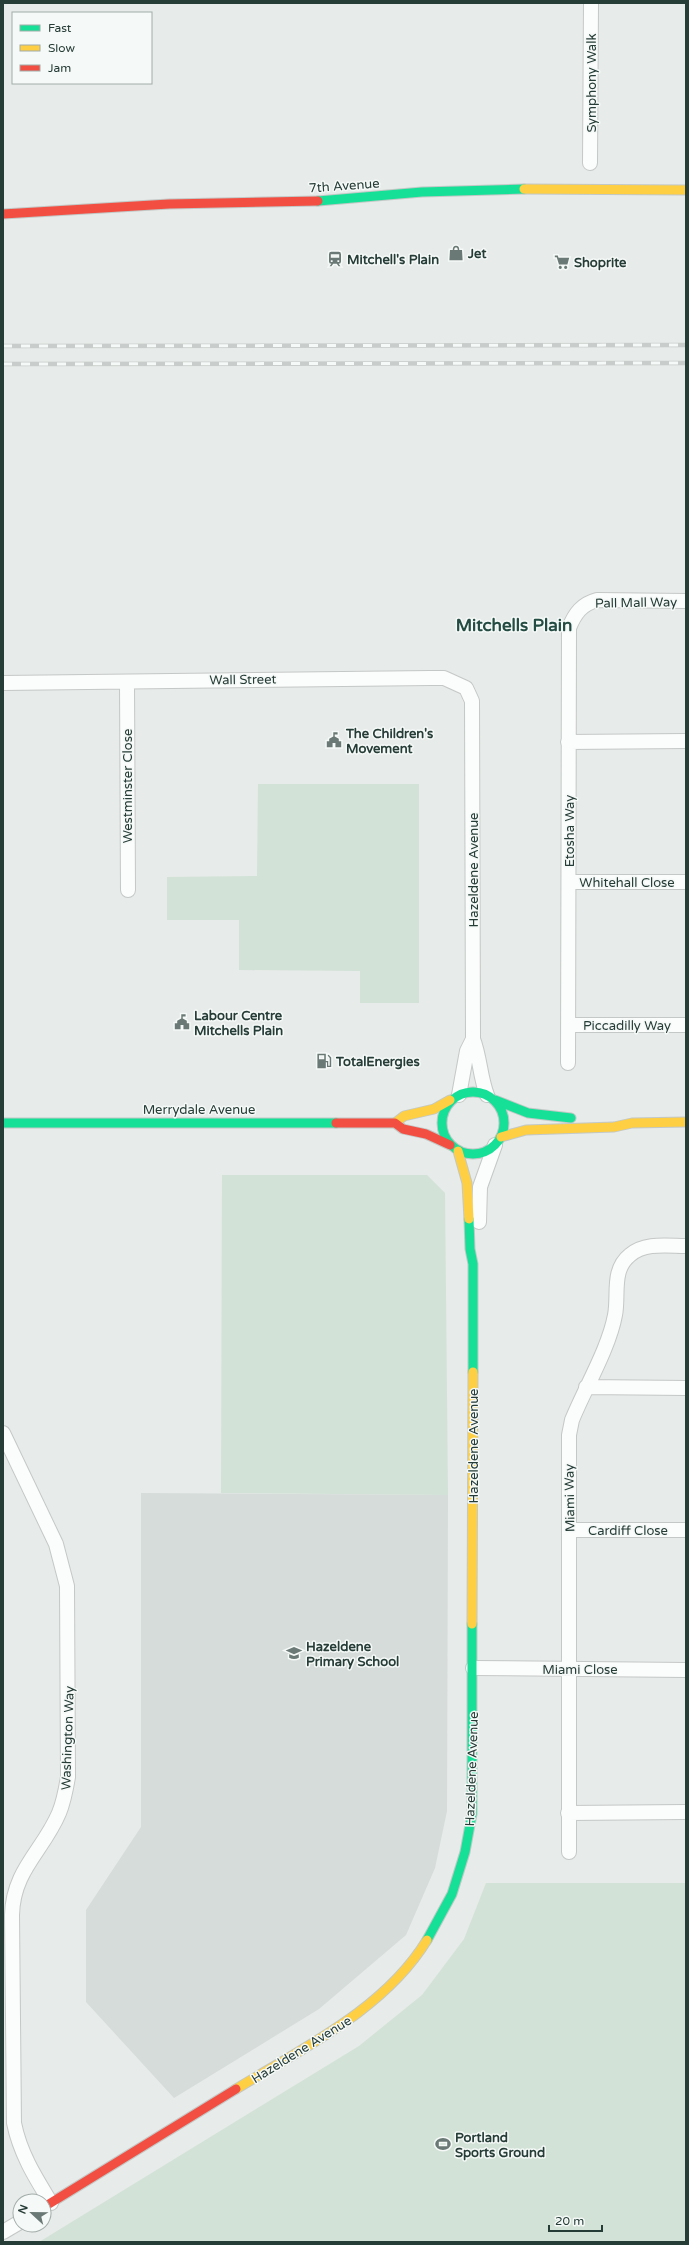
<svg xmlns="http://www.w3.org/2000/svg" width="689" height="2245" font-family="'Varela Round',sans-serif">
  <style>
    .built { fill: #d5dcd9 }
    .green { fill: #d2e2d7 }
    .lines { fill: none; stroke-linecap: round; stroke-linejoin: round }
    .street-casing { stroke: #c4c8c6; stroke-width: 16 }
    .fast-casing { stroke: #c2c8c6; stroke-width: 11 }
    .slow-casing { stroke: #c2c8c6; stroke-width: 11 }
    .jam-casing { stroke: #c2c8c6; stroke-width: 11 }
    .street { stroke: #fbfcfc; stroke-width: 14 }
    .fast { stroke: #16e098; stroke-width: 9 }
    .slow { stroke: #ffcf43; stroke-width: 9 }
    .jam { stroke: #f24e42; stroke-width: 9 }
    .rail-casing { stroke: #c8ccca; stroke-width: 4.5 }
    .rail { stroke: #f5f9f7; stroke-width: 3; stroke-dasharray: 9; stroke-linecap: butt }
    .labels { text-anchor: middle; stroke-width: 3; stroke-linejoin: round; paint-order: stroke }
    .street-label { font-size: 13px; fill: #263c37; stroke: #f5f9f7 }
    .poi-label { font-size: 13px; font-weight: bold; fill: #263c37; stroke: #f5f9f7; text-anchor: start }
    .district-label { font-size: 17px; font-weight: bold; fill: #244c43; stroke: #f5f9f7 }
  </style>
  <rect width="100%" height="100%" fill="#e7ebe9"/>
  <path class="built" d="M 141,1493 L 448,1495 L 447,1811 L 435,1868 L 406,1935 L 319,2009 L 174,2098 L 86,2002 L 86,1910 L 141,1827 Z"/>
  <path class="green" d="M 258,784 L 419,784 L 419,1003 L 360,1003 L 360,971 L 239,970 L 239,920 L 167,920 L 167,877 L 257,876 Z
    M 222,1175 L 427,1175 L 445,1193 L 448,1495 L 221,1493 Z
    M 486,1883 L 686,1883 L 686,2242 L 39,2242 L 359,2046 L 422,1995 L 464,1939 Z"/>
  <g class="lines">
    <g class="street-casing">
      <path id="street" d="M 590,163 L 591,3
        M 3,683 L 431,678 L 444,678 L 466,688 L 472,701 L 473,1039 C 480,1057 480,1077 487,1095
        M 127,683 L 128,890
        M 568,742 L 686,741
        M 569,882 L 686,882
        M 568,1025 L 686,1025
        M 568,1063 L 569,628 C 575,613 582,604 597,600 L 686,601
        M 459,1095 L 467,1051 L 473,1039
        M 479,1222 L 480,1187 L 495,1145
        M 586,1387 L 686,1388
        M 3,1433 L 56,1544 L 67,1586 L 68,1777 C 66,1789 64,1801 59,1813 C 43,1851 13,1870 12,1915 L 14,2123 C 20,2153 35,2177 51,2203
        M 569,1530 L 686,1530
        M 473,1668 L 686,1670
        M 568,1813 L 686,1812
        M 569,1852 L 569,1435 L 572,1420 C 585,1388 609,1348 615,1315 C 619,1295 611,1270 630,1255 C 645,1242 668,1246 686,1246
        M 3,2232 L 20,2222"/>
    </g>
    <g class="fast-casing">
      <path id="fast" d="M 318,201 L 422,192 L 524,189
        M442 1123a31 31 0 1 1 62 0a31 31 0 1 1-62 0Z
        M 495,1100 L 528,1113 L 571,1118
        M 3,1123 L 336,1123
        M 469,1219 L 470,1249 L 473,1264 L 473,1372
        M 427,1940 L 452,1894 L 465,1852 L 472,1814 L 472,1624"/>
    </g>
    <g class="slow-casing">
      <path id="slow" d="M 524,189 L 686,190
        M 395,1123 L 404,1116 L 434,1109 L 450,1100
        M 501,1137 L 526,1130 L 614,1127 L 632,1123 L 686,1122
        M 458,1151 L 467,1183 L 469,1219
        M 472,1624 L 473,1372
        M 236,2089 C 303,2048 385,2009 427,1940"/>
    </g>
    <g class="jam-casing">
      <path id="jam" d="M 3,214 L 169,204 L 318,201
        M 336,1123 L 395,1123 L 403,1129 L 426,1134 L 450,1145
        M 44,2207 L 236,2089"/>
    </g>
    <use href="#street" class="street"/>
    <use href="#fast" class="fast"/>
    <use href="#slow" class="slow"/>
    <use href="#jam" class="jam"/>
    <g class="rail-casing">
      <path id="rail" d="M 3,346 L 686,345
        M 3,364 L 686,363"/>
    </g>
    <use href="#rail" class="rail"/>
  </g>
  <defs>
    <g id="shop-bare" transform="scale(1.2)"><path d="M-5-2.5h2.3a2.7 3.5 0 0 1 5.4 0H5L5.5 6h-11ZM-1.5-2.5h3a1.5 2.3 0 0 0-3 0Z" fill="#6a7975" stroke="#f5f9f7" stroke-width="2.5" paint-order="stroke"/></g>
    <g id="station-bare" transform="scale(1.2)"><path d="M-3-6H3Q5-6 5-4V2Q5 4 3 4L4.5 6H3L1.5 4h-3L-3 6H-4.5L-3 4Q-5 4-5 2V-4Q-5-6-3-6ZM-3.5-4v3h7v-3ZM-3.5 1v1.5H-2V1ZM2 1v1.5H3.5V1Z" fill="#6a7975" stroke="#f5f9f7" stroke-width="2.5" paint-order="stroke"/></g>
    <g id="supermarket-bare" transform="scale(1.2)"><path d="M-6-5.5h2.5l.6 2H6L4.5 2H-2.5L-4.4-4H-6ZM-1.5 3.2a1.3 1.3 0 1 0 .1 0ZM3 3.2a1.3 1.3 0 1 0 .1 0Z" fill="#6a7975" stroke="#f5f9f7" stroke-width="2.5" paint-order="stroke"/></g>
    <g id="civic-bare" transform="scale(1.2)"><path d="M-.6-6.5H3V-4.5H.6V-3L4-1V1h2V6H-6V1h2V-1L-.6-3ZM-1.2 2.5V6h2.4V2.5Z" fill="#6a7975" stroke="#f5f9f7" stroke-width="2.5" paint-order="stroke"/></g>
    <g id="fuel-bare" transform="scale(1.2)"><path d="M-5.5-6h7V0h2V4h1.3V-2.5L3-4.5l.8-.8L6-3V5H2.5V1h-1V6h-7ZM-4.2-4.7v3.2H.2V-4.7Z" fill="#6a7975" stroke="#f5f9f7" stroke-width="2.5" paint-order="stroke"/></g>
    <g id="school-bare" transform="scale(1.2)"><path d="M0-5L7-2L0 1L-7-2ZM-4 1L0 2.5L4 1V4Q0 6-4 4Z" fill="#6a7975" stroke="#f5f9f7" stroke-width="2.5" paint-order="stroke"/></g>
    <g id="stadium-bare" transform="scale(1.2)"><path d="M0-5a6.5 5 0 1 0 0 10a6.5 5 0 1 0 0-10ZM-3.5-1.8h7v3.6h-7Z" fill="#6a7975" stroke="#f5f9f7" stroke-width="2.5" paint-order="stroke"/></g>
  </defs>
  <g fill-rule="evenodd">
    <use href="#shop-bare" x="456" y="253"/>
    <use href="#station-bare" x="335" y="259"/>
    <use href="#supermarket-bare" x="562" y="262"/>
    <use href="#civic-bare" x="334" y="740"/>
    <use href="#civic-bare" x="182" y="1022"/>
    <use href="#fuel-bare" x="324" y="1061"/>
    <use href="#school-bare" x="294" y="1653"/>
    <use href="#stadium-bare" x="443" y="2144"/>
  </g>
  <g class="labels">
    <g class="street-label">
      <text transform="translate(591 83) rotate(-90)" y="5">Symphony Walk</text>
      <text transform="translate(344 185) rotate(-4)" y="5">7th Avenue</text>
      <text transform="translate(636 602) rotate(-1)" y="5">Pall Mall Way</text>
      <text transform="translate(243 679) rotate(-1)" y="5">Wall Street</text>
      <text transform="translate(127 786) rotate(-90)" y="5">Westminster Close</text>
      <text transform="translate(569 831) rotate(-90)" y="5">Etosha Way</text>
      <text transform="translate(473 870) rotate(-90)" y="5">Hazeldene Avenue</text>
      <text x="627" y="887">Whitehall Close</text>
      <text x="627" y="1030">Piccadilly Way</text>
      <text x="199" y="1114">Merrydale Avenue</text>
      <text transform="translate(473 1446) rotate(-90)" y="5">Hazeldene Avenue</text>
      <text transform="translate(569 1498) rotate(-91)" y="5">Miami Way</text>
      <text x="628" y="1535">Cardiff Close</text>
      <text x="580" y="1674">Miami Close</text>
      <text transform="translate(67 1738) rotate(-88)" y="5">Washington Way</text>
      <text transform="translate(471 1769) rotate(-88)" y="5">Hazeldene Avenue</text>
      <text transform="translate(301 2049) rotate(-32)" y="5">Hazeldene Avenue</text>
    </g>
    <g class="poi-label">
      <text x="468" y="258">Jet</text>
      <text x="347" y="264">Mitchell's Plain</text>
      <text x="574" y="267">Shoprite</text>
      <text x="346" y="738">The Children's<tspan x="346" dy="15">Movement</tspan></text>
      <text x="194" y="1020">Labour Centre<tspan x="194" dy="15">Mitchells Plain</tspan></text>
      <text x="336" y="1066">TotalEnergies</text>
      <text x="306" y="1651">Hazeldene<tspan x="306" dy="15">Primary School</tspan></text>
      <text x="455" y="2142">Portland<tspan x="455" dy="15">Sports Ground</tspan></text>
    </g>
    <g class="district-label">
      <text x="514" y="631">Mitchells Plain</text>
    </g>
  </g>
  <rect width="689" height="2245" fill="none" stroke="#263c37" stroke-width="8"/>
  <rect x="12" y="12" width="140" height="72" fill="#f5f9f7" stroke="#a2adaa"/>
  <rect x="20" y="25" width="20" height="6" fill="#16e098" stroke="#a2adaa"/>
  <text x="48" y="32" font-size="12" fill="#263c37">Fast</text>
  <rect x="20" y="45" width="20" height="6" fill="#ffcf43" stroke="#a2adaa"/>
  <text x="48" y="52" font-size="12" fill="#263c37">Slow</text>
  <rect x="20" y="65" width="20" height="6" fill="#f24e42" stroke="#a2adaa"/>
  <text x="48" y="72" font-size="12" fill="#263c37">Jam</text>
  <g transform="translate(32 2213) rotate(292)"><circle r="19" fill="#f5f9f7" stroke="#a2adaa"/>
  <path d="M0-3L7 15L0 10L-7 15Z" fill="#6a7975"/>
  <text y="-6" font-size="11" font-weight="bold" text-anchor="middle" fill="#263c37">N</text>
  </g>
  <path d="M549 2225v6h53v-6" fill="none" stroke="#263c37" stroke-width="2"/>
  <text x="555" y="2225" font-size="12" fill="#263c37" stroke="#f5f9f7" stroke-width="3" paint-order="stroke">20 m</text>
</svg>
